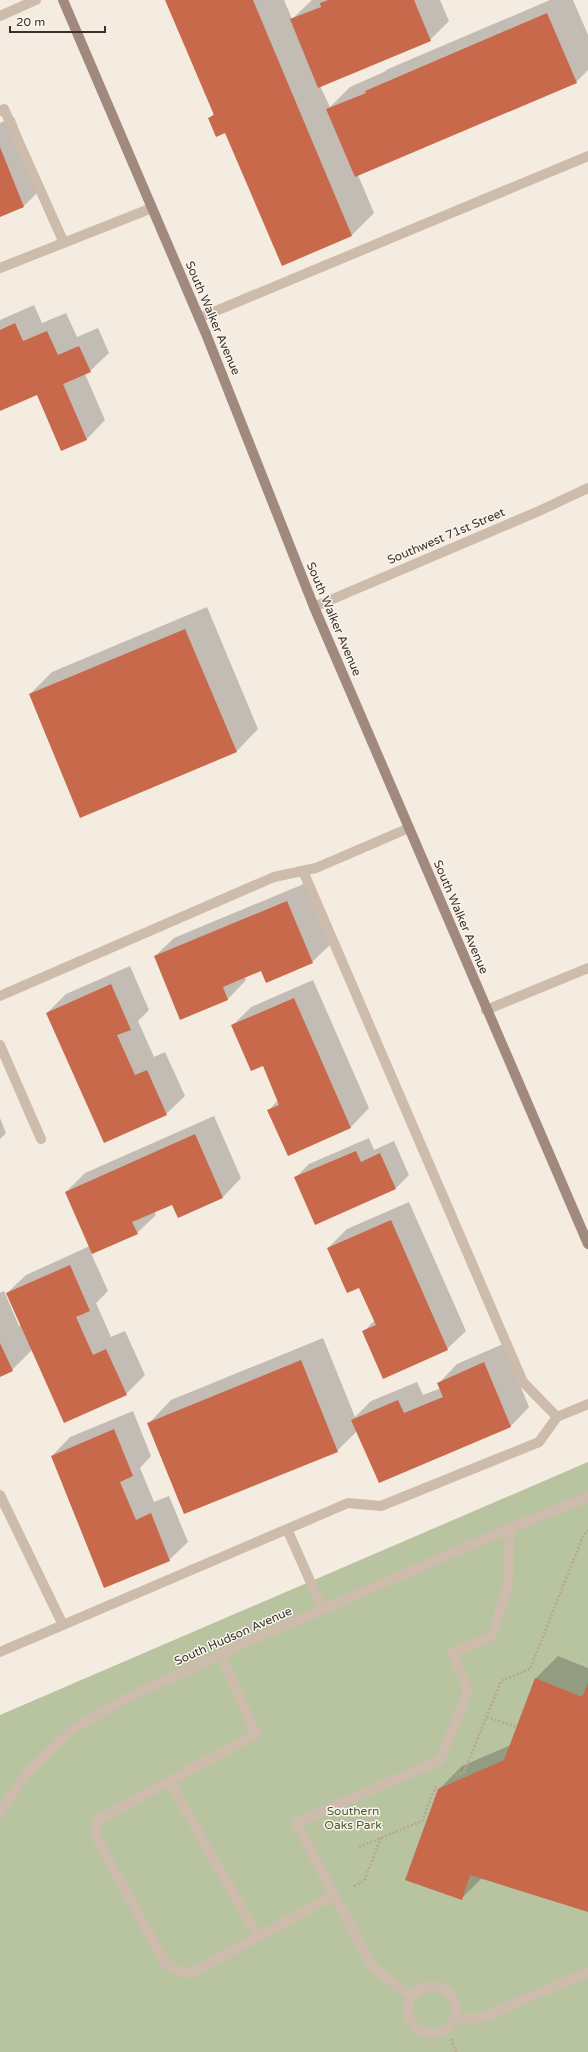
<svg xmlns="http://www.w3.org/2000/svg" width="588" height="2052" font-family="'Varela Round',sans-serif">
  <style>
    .green { fill: #b8c4a0 }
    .shadow { fill: #0003 }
    .building { fill: #c8694b }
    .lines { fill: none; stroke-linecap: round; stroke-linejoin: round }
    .path { stroke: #b9a596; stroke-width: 2.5; stroke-dasharray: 2 2; stroke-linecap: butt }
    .lane { stroke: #cdbbac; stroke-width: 10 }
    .street { stroke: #cdbbac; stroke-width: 10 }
    .secondary { stroke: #a18a7d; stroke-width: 10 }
    .labels { text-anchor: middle; stroke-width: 3; stroke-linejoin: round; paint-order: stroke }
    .street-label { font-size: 12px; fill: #3b302b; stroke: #fbf5ee }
    .park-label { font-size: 12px; fill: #4a5a2e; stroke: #fbf5ee }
  </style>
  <rect width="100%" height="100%" fill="#f4ebe1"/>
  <path class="green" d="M 588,1462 L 588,2052 L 0,2052 L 0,1715 Z"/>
  <path class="shadow" d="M 166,0 L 284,0 L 292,19 L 312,0 L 440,0 L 449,21 L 430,40 L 320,86 L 330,107 L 350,87 L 384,72 L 388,69 L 550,0 L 573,0 L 588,35 L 588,70 L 576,82 L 358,175 L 374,213 L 352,235 L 282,265 L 226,132 L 210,118 L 214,113 Z
    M 14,117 L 42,188 L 24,206 L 0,216 L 0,123 Z
    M 34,305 L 42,323 L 66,313 L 77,337 L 98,328 L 109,353 L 90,371 L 85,374 L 105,420 L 87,439 L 62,450 L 37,394 L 0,410 L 0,320 Z
    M 207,607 L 258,729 L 236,752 L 30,694 L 52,672 Z
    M 306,883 L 331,944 L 312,962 L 261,970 L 245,977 L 246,980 L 228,999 L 181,1018 L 155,956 L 174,938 Z
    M 130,966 L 149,1010 L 138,1021 L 154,1057 L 165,1052 L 185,1096 L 166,1114 L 47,1013 L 66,994 Z
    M 313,980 L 369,1108 L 351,1127 L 288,1154 L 269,1110 L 278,1100 L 263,1065 L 232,1026 L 251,1007 Z
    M 214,1116 L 241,1178 L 223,1197 L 179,1216 L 173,1203 L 154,1211 L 156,1215 L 137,1233 L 91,1253 L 108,1291 L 96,1303 L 111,1337 L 125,1331 L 145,1375 L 126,1394 L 32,1350 L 12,1370 L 0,1375 L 0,1293 L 4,1291 L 19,1326 L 21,1325 L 7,1293 L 26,1275 L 90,1246 L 66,1192 L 85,1173 Z
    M 0,1118 L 6,1133 L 0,1139 Z
    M 369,1138 L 374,1150 L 394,1141 L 409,1175 L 395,1189 L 295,1178 L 309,1164 Z
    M 409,1202 L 466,1331 L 447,1349 L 363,1332 L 375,1320 L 360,1287 L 328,1248 L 347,1229 Z
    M 323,1338 L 355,1417 L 371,1401 L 417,1382 L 423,1395 L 441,1388 L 439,1383 L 457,1364 L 503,1344 L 529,1407 L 511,1426 L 379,1481 L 357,1431 L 337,1451 L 149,1423 L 171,1400 Z
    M 133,1411 L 151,1456 L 140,1468 L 154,1502 L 169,1496 L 188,1542 L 169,1560 L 52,1456 L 70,1437 Z
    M 558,1656 L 588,1668 L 588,1911 L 482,1878 L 461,1899 L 439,1789 L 462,1766 L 511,1745 L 536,1678 Z"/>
  <path class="building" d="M 165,0 L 253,0 L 352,236 L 282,266 L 225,133 L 216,137 L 208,118 L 214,115 Z
    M 328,0 L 414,0 L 431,41 L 318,88 L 290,19 L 321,7 L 320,3 Z
    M 547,13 L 577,83 L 355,177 L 326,109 L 366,93 L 365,91 Z
    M 0,147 L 24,207 L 0,217 Z
    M 15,323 L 23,341 L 47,331 L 58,355 L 79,346 L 91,372 L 63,384 L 87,440 L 61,451 L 37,395 L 0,411 L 0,330 Z
    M 185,629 L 237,752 L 80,818 L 29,694 Z
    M 287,901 L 313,963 L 266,983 L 261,971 L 223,987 L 228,1000 L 180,1020 L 154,956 Z
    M 111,984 L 131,1030 L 117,1035 L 135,1075 L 147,1070 L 167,1115 L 104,1143 L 46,1013 Z
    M 294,998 L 351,1128 L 288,1156 L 267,1110 L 279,1105 L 263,1066 L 251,1071 L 231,1025 Z
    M 195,1134 L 223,1198 L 178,1218 L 172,1205 L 132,1222 L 138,1234 L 92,1254 L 65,1192 Z
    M 356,1151 L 361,1162 L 380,1153 L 396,1189 L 315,1225 L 294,1177 Z
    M 391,1220 L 448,1350 L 383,1379 L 362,1331 L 376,1325 L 359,1288 L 347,1293 L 327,1248 Z
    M 70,1265 L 90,1311 L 76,1317 L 93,1355 L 106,1349 L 127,1395 L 64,1423 L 6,1293 Z
    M 0,1343 L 13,1371 L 0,1377 Z
    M 301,1360 L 338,1452 L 184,1514 L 147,1423 Z
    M 484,1362 L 511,1427 L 379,1483 L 351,1420 L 398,1400 L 404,1413 L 443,1397 L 437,1383 Z
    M 114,1429 L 133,1476 L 120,1482 L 136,1520 L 151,1513 L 170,1561 L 104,1588 L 51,1456 Z
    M 535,1678 L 582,1697 L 588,1683 L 588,1912 L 470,1875 L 462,1900 L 405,1880 L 438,1789 L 504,1760 Z"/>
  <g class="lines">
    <path class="path" d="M 487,1717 L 517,1727
      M 456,1776 L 464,1772 L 501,1681 L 530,1669 L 583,1536 L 588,1530
      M 359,1847 L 422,1821 L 436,1786
      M 354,1886 L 364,1881 L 381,1838
      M 451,2039 L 456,2052"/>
    <path class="lane" d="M 0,16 L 36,0
      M 0,111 L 4,109 L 64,243
      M 0,268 L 152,208
      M 199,318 L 588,156
      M 303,871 L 523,1382 L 557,1417
      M 0,996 L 274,877 L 316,868 L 409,828
      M 0,1045 L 41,1139
      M 0,1495 L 63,1625
      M 287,1529 L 323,1610
      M 0,1652 L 348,1503 L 381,1506 L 539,1442 L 557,1417 L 588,1404
      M 221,1655 L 256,1734 L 98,1820 L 95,1835 L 165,1963 L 178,1971 L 192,1973 L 334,1895
      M 169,1781 L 258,1937
      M408 2010a24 24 0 1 1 48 0a24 24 0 1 1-48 0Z
      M 411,1997 L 372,1966 L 296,1823 L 440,1760 L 468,1691 L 452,1653 L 492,1636 L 508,1584 L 510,1528 L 588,1497
      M 455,2018 L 481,2018 L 588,1972"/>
    <path class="street" d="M 314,607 L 539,511 L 588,488
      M 486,1010 L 588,968
      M 0,1813 L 26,1774 L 73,1729 L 129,1697 L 252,1640 L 510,1528"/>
    <path class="secondary" d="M 63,0 L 206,334 L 314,607 L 588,1244"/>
  </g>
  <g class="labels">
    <g class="street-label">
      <text transform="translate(213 318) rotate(67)" y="4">South Walker Avenue</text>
      <text transform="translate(446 536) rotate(-23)" y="4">Southwest 71st Street</text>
      <text transform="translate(334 619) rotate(67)" y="4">South Walker Avenue</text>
      <text transform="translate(461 917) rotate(67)" y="4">South Walker Avenue</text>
      <text transform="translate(233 1636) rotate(-24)" y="4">South Hudson Avenue</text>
    </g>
    <g class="park-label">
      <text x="353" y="1815">Southern<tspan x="353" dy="14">Oaks Park</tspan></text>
    </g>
  </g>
  <path d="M10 26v6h95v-6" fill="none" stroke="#3b302b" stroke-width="2"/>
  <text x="16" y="26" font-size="12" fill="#3b302b" stroke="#fbf5ee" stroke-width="3" paint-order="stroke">20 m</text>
</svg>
